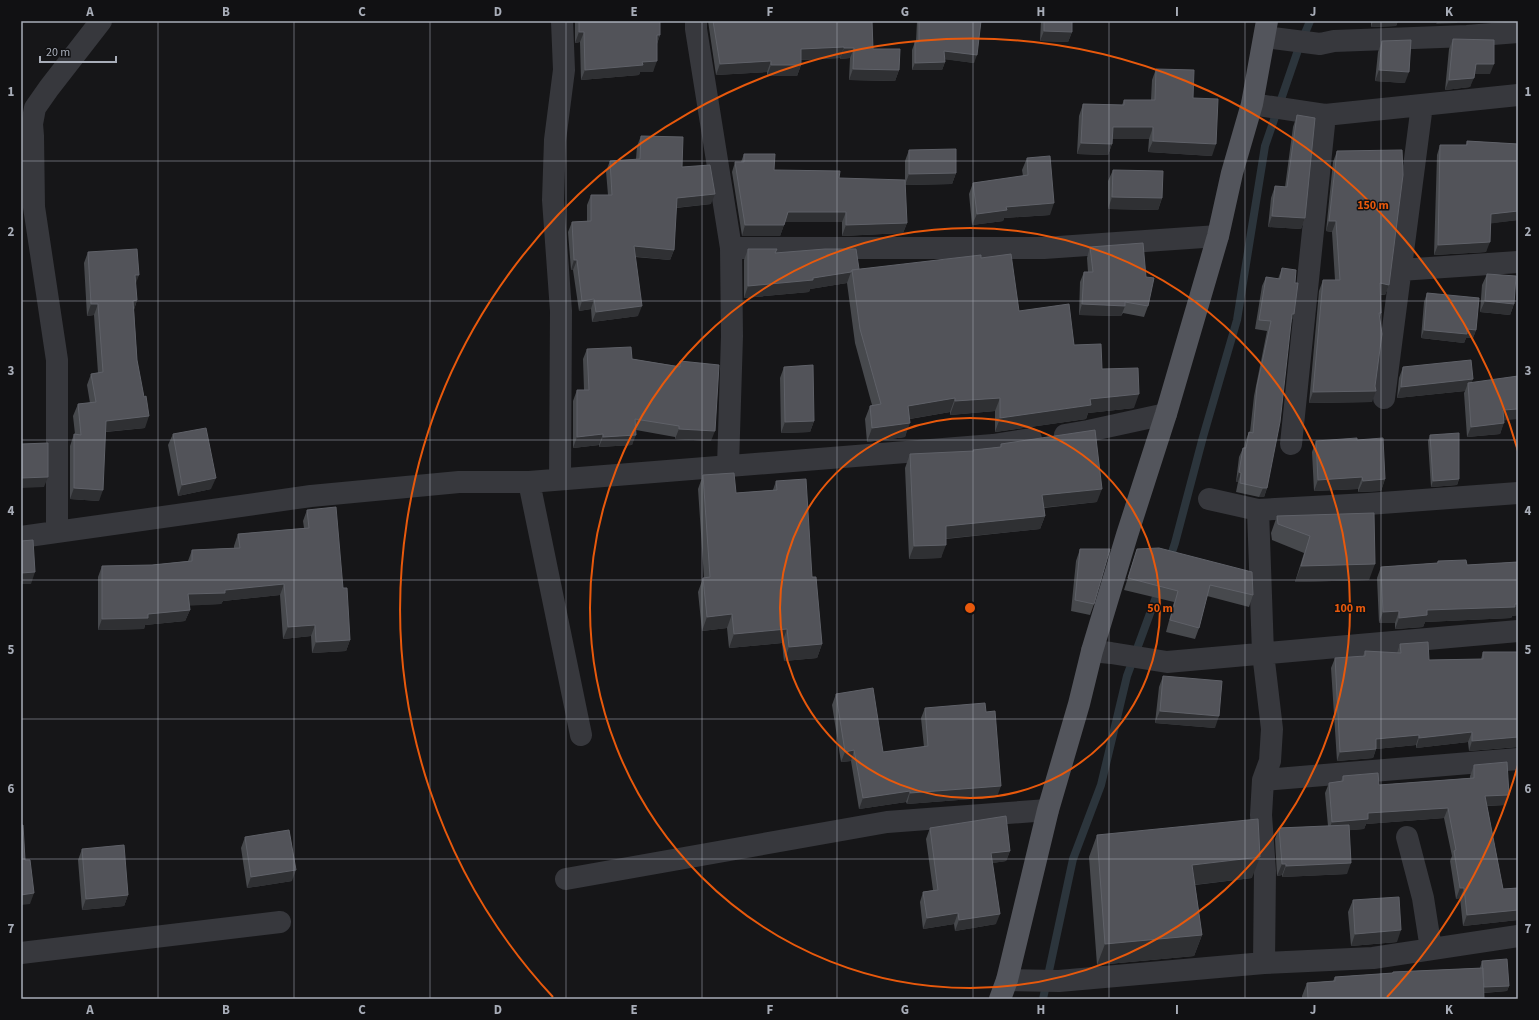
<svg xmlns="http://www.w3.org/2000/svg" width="1539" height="1020" font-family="'Source Sans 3',sans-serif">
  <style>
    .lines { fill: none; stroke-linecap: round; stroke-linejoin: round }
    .stream { stroke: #2c353c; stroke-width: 8 }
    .minor { stroke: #37383d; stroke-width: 22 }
    .major { stroke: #53555c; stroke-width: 22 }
    .wall { fill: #47494d }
    .shaded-wall { fill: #2f3033 }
    .building { fill: #525359; stroke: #5f6168 }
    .grid { fill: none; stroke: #a8adb8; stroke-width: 1; stroke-opacity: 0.55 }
    .ring { fill: none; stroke: #e8590c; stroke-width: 2 }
    .centre { fill: #e8590c; stroke: #111113; stroke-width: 2 }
    .ring-label { font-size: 12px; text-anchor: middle; font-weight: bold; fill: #e8590c; stroke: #111113; stroke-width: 3; stroke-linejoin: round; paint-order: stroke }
    .neatline { fill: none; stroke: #a8adb8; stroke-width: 1.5 }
    .grid-label { font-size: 13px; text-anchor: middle; font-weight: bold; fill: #a8adb8 }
  </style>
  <rect width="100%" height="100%" fill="#161618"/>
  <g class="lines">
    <path class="stream" d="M 1169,561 L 1175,543 L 1203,437 L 1237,320 L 1265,146 L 1298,50 L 1310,21
      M 1043,999 L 1073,859 L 1101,785 L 1127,676 L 1159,589"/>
    <path class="minor" d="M 696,21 L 696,29 L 731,248 L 732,336 L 728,466
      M 1265,37 L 1320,44 L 1334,41 L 1467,36 L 1518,32
      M 1252,104 L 1325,115 L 1518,95
      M 731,248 L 1044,248 L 1218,236
      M 1400,270 L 1518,262
      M 1384,398 L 1422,105
      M 1065,435 L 1088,431 L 1166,414
      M 1291,444 L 1325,115
      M 560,478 L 561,311 L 553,200 L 555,140 L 564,70 L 562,21
      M 529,482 L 581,735
      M 1209,499 L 1258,510 L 1368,504 L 1518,493
      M 1258,510 L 1263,653 L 1272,729 L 1270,761 L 1263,780 L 1261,815 L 1265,871 L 1264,963
      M 57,532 L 57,360 L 34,207 L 33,136 L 32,124 L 35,108 L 49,88 L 101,21
      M 21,537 L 311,496 L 459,482 L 529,482 L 993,445 L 1031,439
      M 1092,651 L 1111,653 L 1167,662 L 1518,631
      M 1263,780 L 1518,759
      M 1407,837 L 1423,898 L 1431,949
      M 566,879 L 887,822 L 1048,810
      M 21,953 L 280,922
      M 1007,980 L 1059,981 L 1264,963 L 1373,958 L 1518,936"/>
    <path class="major" d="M 1000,999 L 1007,980 L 1048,810 L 1079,704 L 1092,651 L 1127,535 L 1166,414 L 1218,236 L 1232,173 L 1252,104 L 1267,21"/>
  </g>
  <path class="wall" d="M 575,21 L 660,21 L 660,35 L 657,44 L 653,72 L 640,72 L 639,75 L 581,80 L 580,42 L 575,43 Z
    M 708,21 L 872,21 L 873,49 L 899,70 L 895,81 L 849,80 L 850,58 L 840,59 L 840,58 L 801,60 L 801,65 L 797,76 L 767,76 L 767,72 L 716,75 Z
    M 917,21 L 981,21 L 974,63 L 945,59 L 945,62 L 942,70 L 912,70 L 912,50 L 915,42 L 916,42 Z
    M 1011,21 L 1072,21 L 1072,32 L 1068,42 L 1040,41 L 1041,21 Z
    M 1371,21 L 1398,21 L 1396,26 L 1371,27 Z
    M 1453,39 L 1490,74 L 1474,74 L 1470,87 L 1445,90 L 1449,49 Z
    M 1382,41 L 1405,83 L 1375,81 L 1378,52 Z
    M 1156,69 L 1193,98 L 1212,156 L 1148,152 L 1149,139 L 1112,139 L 1112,144 L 1108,155 L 1077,154 L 1079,116 L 1083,104 L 1122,105 L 1124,100 L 1151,100 L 1152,80 Z
    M 1297,115 L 1305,218 L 1301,229 L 1268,227 L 1271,198 L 1275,186 L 1285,187 L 1293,127 Z
    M 641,136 L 682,167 L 711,204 L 676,208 L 674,250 L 670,260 L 635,257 L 638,316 L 592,322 L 591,309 L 579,311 L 573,270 L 571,270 L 568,232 L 572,222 L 587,221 L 587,205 L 591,195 L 608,195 L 606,171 L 610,161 L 636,159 L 637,146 Z
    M 1467,141 L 1518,144 L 1518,220 L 1491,223 L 1486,252 L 1434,255 L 1437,155 L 1440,145 L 1466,145 Z
    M 909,150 L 956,173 L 952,184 L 905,185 L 905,161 Z
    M 1337,151 L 1389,285 L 1385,295 L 1380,295 L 1381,313 L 1380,318 L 1372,402 L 1309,403 L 1319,291 L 1323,280 L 1335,280 L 1332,232 L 1326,231 L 1333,162 Z
    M 744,154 L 774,170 L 839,178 L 907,223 L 903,233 L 842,236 L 842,222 L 785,222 L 780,236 L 742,236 L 732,172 L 735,162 L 741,162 Z
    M 1027,158 L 1050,215 L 1004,218 L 1003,221 L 972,225 L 969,194 L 973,183 L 1023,176 L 1022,170 Z
    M 1113,170 L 1162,198 L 1158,210 L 1108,209 L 1108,181 Z
    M 1090,247 L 1148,306 L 1144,317 L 1123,313 L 1121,316 L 1079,315 L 1080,282 L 1084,272 L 1088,272 L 1087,258 Z
    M 748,249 L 775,253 L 859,269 L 981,258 L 1019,311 L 1074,345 L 1102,369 L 1134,408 L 1088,413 L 1086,419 L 995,432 L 995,411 L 950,415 L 950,412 L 910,419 L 905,437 L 867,442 L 865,419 L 870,406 L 872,405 L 855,343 L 847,283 L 810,289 L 809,292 L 744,298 L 744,260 Z
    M 88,252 L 135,283 L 137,300 L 134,310 L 137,360 L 145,428 L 106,432 L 99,501 L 70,499 L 70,446 L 74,434 L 75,434 L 73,416 L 78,404 L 90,403 L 87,385 L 91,374 L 98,373 L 94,315 L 87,316 L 84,263 Z
    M 1282,268 L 1295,283 L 1294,314 L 1291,323 L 1267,488 L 1264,497 L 1259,497 L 1236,492 L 1238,482 L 1236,482 L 1239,457 L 1243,448 L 1244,448 L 1245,442 L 1249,432 L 1250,432 L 1254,396 L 1267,331 L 1255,329 L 1262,286 L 1266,277 L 1278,279 Z
    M 1487,274 L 1514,304 L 1510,315 L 1480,312 L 1482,285 Z
    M 1427,293 L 1476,330 L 1473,338 L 1466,338 L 1464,343 L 1421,338 L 1424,302 Z
    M 587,349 L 632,359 L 678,366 L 680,361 L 711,441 L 675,439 L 675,437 L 636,430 L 632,445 L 599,447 L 599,445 L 573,448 L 573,401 L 577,390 L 584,390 L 583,359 Z
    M 784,367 L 814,421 L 810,432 L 781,433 L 780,378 Z
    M 1403,367 L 1472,382 L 1504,421 L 1500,434 L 1467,437 L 1464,393 L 1465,391 L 1397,398 L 1399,378 Z
    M 173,434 L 211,489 L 178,496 L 168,445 Z
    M 1430,435 L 1459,479 L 1457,485 L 1431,487 L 1428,441 Z
    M 1357,440 L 1385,479 L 1381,491 L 1358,492 L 1358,489 L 1314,491 L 1312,452 L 1316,441 Z
    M 1001,444 L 1097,502 L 1044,508 L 1045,516 L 1040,529 L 946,539 L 941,558 L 909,559 L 905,468 L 910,454 L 973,452 L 973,450 L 1000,447 Z
    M 703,475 L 736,493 L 773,490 L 776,481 L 812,577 L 822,644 L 817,658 L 784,661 L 782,643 L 729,648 L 727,628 L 702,631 L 698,592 L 703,578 L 704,578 L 698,489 Z
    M 307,510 L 343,588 L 350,640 L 346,651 L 312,653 L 311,636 L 283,639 L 280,595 L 223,601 L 221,604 L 189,605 L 190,610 L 185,621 L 145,625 L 144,629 L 98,630 L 98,577 L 102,566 L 152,565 L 188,561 L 192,550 L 234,548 L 234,546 L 238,534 L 304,528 L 303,521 Z
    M 1374,513 L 1369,580 L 1295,582 L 1304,553 L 1272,540 L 1271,533 L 1277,516 Z
    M 1080,549 L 1094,604 L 1090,615 L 1071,611 L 1076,561 Z
    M 1137,549 L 1253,595 L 1249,607 L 1207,596 L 1199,628 L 1195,639 L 1166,632 L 1174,602 L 1124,590 Z
    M 1438,561 L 1467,565 L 1518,562 L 1518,615 L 1512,616 L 1511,618 L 1425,622 L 1423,627 L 1395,629 L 1395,623 L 1379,623 L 1377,578 L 1381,567 L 1437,563 Z
    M 1400,644 L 1429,660 L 1481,659 L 1483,652 L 1518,652 L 1518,747 L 1469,751 L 1468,742 L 1416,748 L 1416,745 L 1376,749 L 1373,758 L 1337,761 L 1331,668 L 1335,658 L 1363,656 L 1365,651 L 1397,653 Z
    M 1163,676 L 1215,728 L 1155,723 L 1159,687 Z
    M 836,694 L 883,752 L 924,747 L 921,718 L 925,708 L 986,712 L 997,797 L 907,804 L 906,802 L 859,809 L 851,761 L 841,762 L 832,705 Z
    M 1474,765 L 1505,805 L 1487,806 L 1503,889 L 1518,888 L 1518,920 L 1463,926 L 1460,898 L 1456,899 L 1450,861 L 1452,856 L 1444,818 L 1366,824 L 1364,829 L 1350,830 L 1347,874 L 1282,877 L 1282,875 L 1277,876 L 1275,839 L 1279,828 L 1328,826 L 1325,793 L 1329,783 L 1341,781 L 1343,776 L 1379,785 L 1470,778 L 1470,776 Z
    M 930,828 L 1010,851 L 1006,861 L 992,863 L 996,924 L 955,931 L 954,924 L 923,929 L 920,902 L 923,892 L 933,890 L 926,839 Z
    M 1097,835 L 1252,878 L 1195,885 L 1202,935 L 1194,956 L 1097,965 L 1089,857 Z
    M 245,837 L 292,881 L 247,888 L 241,848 Z
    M 82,849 L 128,895 L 124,906 L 82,910 L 78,860 Z
    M 1353,900 L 1397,942 L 1351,946 L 1348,912 Z
    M 1482,961 L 1509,986 L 1507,991 L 1484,993 L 1484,999 L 1302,999 L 1302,996 L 1307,983 L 1333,981 L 1335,977 L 1392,973 L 1393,972 L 1480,968 Z"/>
  <path class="shaded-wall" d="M 1373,21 L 1398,21 L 1396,26 L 1371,27 Z
    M 1438,21 L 1458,21 L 1457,23 L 1436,24 Z
    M 1044,31 L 1072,32 L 1068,42 L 1040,41 Z
    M 579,32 L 584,32 L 580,42 L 575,43 Z
    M 657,35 L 660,35 L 656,46 Z
    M 844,47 L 840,58 L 797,60 L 801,49 Z
    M 844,48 L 854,48 L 850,58 L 840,59 Z
    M 944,51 L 977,55 L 974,63 L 942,59 Z
    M 657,61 L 653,72 L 640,72 L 639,75 L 581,80 L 585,70 L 642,62 Z
    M 771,61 L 767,72 L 716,75 L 720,64 Z
    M 945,62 L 942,70 L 912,70 L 915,63 Z
    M 1476,64 L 1494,64 L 1490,74 L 1472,74 Z
    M 771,65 L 801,65 L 797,76 L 767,76 Z
    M 853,69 L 899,70 L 895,81 L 849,80 Z
    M 1379,70 L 1409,72 L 1405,83 L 1375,81 Z
    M 1474,78 L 1470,87 L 1445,90 L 1449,80 Z
    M 1113,127 L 1153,127 L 1149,139 L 1109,139 Z
    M 1153,141 L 1216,144 L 1212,156 L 1148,152 Z
    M 1081,143 L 1112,144 L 1108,155 L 1077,154 Z
    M 956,173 L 952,184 L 905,185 L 909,174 Z
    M 715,194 L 711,204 L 673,208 L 677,198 Z
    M 1112,197 L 1162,198 L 1158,210 L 1108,209 Z
    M 1054,203 L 1050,215 L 1004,218 L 1003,221 L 972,225 L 977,214 L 1006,207 Z
    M 1518,211 L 1518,220 L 1487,224 L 1491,214 Z
    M 788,212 L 846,212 L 842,222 L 784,222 Z
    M 1272,216 L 1305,218 L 1301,229 L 1268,227 Z
    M 1329,221 L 1336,221 L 1332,232 L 1326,231 Z
    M 907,223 L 903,233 L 842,236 L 846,225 Z
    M 745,225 L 784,225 L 780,236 L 742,236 Z
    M 1490,242 L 1486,252 L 1434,255 L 1438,245 Z
    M 634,246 L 674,250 L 670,260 L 630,256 Z
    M 574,260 L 577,260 L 573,270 L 571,270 Z
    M 851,272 L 847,283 L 810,289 L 809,292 L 744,298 L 748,286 L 813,278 Z
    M 135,275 L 139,275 L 135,286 Z
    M 1380,283 L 1389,285 L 1385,295 L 1376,294 Z
    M 594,299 L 591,309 L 579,311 L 582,301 Z
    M 137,300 L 133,312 L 133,301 Z
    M 1485,301 L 1514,304 L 1510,315 L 1480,312 Z
    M 91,304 L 98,304 L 94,315 L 87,316 Z
    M 1082,304 L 1125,306 L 1121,316 L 1079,315 Z
    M 642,306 L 638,316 L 592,322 L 596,312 Z
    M 1292,314 L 1294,314 L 1291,323 L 1288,323 Z
    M 1467,329 L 1476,330 L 1473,338 L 1466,338 L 1464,343 L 1421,338 L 1424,330 Z
    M 1473,379 L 1469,390 L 1468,383 L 1465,391 L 1397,398 L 1401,387 Z
    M 1376,391 L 1372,402 L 1309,403 L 1313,392 Z
    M 1139,394 L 1134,408 L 1088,413 L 1086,419 L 995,432 L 1000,418 L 1090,399 Z
    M 955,398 L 950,412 L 903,420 L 908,406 Z
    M 1000,398 L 995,411 L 950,415 L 955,401 Z
    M 1518,409 L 1518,419 L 1499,421 L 1503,410 Z
    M 149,416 L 145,428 L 102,432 L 106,421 Z
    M 814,421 L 810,432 L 781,433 L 785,422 Z
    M 910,423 L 905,437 L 867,442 L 872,428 Z
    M 1504,423 L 1500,434 L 1467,437 L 1471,427 Z
    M 679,429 L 715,431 L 711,441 L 675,439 Z
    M 603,434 L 599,445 L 573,448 L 577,437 Z
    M 636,435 L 632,445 L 599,447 L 603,437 Z
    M 1239,472 L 1241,473 L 1238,482 L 1236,482 Z
    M 48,477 L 44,487 L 21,488 L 21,478 Z
    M 1362,477 L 1358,489 L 1314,491 L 1318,480 Z
    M 216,478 L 211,489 L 178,496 L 182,485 Z
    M 1385,479 L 1381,491 L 1358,492 L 1363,481 Z
    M 1459,479 L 1457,485 L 1431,487 L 1433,481 Z
    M 74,488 L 103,490 L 99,501 L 70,499 Z
    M 1263,488 L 1267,488 L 1264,497 L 1259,497 Z
    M 1102,489 L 1097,502 L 1038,508 L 1042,495 Z
    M 1045,516 L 1040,529 L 941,539 L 946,526 Z
    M 946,545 L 941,558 L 909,559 L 914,546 Z
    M 1375,564 L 1369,580 L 1295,582 L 1301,566 Z
    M 35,572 L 31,584 L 21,584 L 21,573 Z
    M 284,584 L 280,595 L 223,601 L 221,604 L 184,606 L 188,594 L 225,590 Z
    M 1518,604 L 1518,615 L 1512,616 L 1511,618 L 1425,622 L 1423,627 L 1395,629 L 1399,618 L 1427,610 Z
    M 190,610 L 185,621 L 145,625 L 144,629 L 98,630 L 102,619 Z
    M 1399,611 L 1395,623 L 1379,623 L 1383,612 Z
    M 732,614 L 727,628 L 702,631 L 707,617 Z
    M 315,625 L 311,636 L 283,639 L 288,627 Z
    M 787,629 L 782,643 L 729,648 L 734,634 Z
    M 350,640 L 346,651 L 312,653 L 316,642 Z
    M 822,644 L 817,658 L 784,661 L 789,647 Z
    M 1160,711 L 1219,716 L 1215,728 L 1155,723 Z
    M 1472,732 L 1468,742 L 1416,748 L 1419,738 Z
    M 1419,735 L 1416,745 L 1376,749 L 1373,758 L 1337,761 L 1340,752 L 1376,739 Z
    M 1518,737 L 1518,744 L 1517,747 L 1469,751 L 1472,741 Z
    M 854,750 L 851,761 L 841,762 L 845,752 Z
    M 1001,786 L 997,797 L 907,804 L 910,793 Z
    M 910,791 L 906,802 L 859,809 L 863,798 Z
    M 1509,795 L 1505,805 L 1482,806 L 1485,796 Z
    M 1448,808 L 1444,818 L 1366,824 L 1364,829 L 1328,832 L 1332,822 L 1368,813 Z
    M 1010,851 L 1006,861 L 987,864 L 991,853 Z
    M 1260,857 L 1252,878 L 1184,886 L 1192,865 Z
    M 1351,863 L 1347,874 L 1282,877 L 1286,866 Z
    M 1282,864 L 1286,864 L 1282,875 L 1277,876 Z
    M 296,870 L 292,881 L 247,888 L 251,877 Z
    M 1460,888 L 1464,888 L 1460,898 L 1456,899 Z
    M 34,893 L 30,904 L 21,905 L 21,895 Z
    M 128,895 L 124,906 L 82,910 L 86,899 Z
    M 1518,910 L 1518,920 L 1463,926 L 1467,915 Z
    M 958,913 L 954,924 L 923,929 L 927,918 Z
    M 1000,914 L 996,924 L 955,931 L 959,920 Z
    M 1401,930 L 1397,942 L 1351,946 L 1355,934 Z
    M 1202,935 L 1194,956 L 1097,965 L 1105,944 Z
    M 1509,986 L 1507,991 L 1481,993 L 1483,987 Z"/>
  <path class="building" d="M 579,21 L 660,21 L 660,35 L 657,35 L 657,61 L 642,62 L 643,65 L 585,70 L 584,32 L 579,32 Z
    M 713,21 L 872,21 L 873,49 L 900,49 L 899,70 L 853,69 L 854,48 L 844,48 L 844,47 L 801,49 L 801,65 L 771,65 L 771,61 L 720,64 Z
    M 919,21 L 981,21 L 977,55 L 944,51 L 945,62 L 915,63 L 915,42 L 919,42 Z
    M 1044,21 L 1072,21 L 1072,32 L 1044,31 Z
    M 1453,39 L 1494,40 L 1494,64 L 1476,64 L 1474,78 L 1449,80 Z
    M 1411,40 L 1409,72 L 1379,70 L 1382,41 Z
    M 1156,69 L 1194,70 L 1193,98 L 1218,99 L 1216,144 L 1153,141 L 1153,127 L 1113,127 L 1112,144 L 1081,143 L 1083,104 L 1124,105 L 1124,100 L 1155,100 Z
    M 1297,115 L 1315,118 L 1305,218 L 1272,216 L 1275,186 L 1287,187 Z
    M 641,136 L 683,137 L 682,167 L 710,165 L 715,194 L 677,198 L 674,250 L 634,246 L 642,306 L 596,312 L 594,299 L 582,301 L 577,260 L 574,260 L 572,222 L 591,221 L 591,195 L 612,195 L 610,161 L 640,159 Z
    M 1467,141 L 1518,144 L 1518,211 L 1491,214 L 1490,242 L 1438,245 L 1440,145 L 1467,145 Z
    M 956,149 L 956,173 L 909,174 L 909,150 Z
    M 1402,150 L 1403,175 L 1389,285 L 1380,283 L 1381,313 L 1379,313 L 1382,334 L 1375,386 L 1376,391 L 1313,392 L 1323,280 L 1340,280 L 1336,221 L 1329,221 L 1337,151 Z
    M 744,154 L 775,154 L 774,170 L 840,171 L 839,178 L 905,180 L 907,223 L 846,225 L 846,212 L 788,212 L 784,225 L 745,225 L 735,162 L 744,162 Z
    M 1050,156 L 1054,203 L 1006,207 L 1007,210 L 977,214 L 973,183 L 1028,175 L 1027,158 Z
    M 1113,170 L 1163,171 L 1162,198 L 1112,197 Z
    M 1143,243 L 1146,277 L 1154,278 L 1148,306 L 1125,302 L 1125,306 L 1082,304 L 1084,272 L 1093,272 L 1090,247 Z
    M 137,249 L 139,275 L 135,275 L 137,300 L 133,301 L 137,360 L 144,397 L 146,396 L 149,416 L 106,421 L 103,490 L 74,488 L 74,434 L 81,435 L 78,404 L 96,402 L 91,374 L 103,372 L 98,304 L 91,304 L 88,252 Z
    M 748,249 L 777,249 L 775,253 L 825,249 L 856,249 L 859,269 L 852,270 L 851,272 L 813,278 L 813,280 L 748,286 Z
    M 1011,254 L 1019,311 L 1069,304 L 1074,345 L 1101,344 L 1102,369 L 1138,368 L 1139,394 L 1090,399 L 1091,405 L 1000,418 L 1000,398 L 955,401 L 955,398 L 908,406 L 910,423 L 872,428 L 870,406 L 881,404 L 860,329 L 852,270 L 981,255 L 981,258 Z
    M 1282,268 L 1296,270 L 1295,283 L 1298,283 L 1294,314 L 1292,314 L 1280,422 L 1267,488 L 1263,488 L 1240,483 L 1241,473 L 1239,472 L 1243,448 L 1246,448 L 1249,432 L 1253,433 L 1257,386 L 1271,321 L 1259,320 L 1266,277 L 1280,279 Z
    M 1487,274 L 1516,276 L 1514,304 L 1485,301 Z
    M 1427,293 L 1479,298 L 1476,330 L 1467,329 L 1467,334 L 1424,330 Z
    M 631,347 L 632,359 L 680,367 L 680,361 L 719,365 L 715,431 L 679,429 L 679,426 L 635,419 L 636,435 L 603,437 L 603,434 L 577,437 L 577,390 L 589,390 L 587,349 Z
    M 1471,360 L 1473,379 L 1401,387 L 1403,367 Z
    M 813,365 L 814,421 L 785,422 L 784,367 Z
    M 1518,376 L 1518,409 L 1503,410 L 1504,423 L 1471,427 L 1468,383 Z
    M 206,428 L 216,478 L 182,485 L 173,434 Z
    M 1095,430 L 1102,489 L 1042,495 L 1045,516 L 946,526 L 946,545 L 914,546 L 910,454 L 974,451 L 973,450 L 1001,447 L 1001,444 Z
    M 1459,433 L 1459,479 L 1433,481 L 1430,435 Z
    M 1357,438 L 1357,440 L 1383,438 L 1385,479 L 1363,481 L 1362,477 L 1318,480 L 1316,441 Z
    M 48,443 L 48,477 L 21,478 L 21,444 Z
    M 734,473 L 736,493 L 777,490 L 776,481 L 806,479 L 812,577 L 816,577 L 822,644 L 789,647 L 787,629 L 734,634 L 732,614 L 707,617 L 703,578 L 710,577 L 703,475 Z
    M 336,507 L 343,588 L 347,588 L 350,640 L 316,642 L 315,625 L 288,627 L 284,584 L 225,590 L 225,593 L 188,594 L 190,610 L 148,614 L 148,618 L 102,619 L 102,566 L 152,565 L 192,561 L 192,550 L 240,548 L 238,534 L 309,528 L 307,510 Z
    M 1374,513 L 1375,564 L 1301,566 L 1310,536 L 1278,524 L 1277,516 Z
    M 33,540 L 35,572 L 21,573 L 21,541 Z
    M 1159,548 L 1252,572 L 1253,595 L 1210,585 L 1199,628 L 1170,620 L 1178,591 L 1128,578 L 1137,549 Z
    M 1080,549 L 1110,549 L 1094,604 L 1075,600 Z
    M 1466,560 L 1467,565 L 1518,562 L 1518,604 L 1515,604 L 1515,607 L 1427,610 L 1427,615 L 1399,618 L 1399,611 L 1383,612 L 1381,567 L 1438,563 L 1438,561 Z
    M 1428,642 L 1429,660 L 1483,659 L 1483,652 L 1518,652 L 1518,737 L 1472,741 L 1472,732 L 1419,738 L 1419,735 L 1376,739 L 1376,749 L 1340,752 L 1335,658 L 1365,656 L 1365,651 L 1401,653 L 1400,644 Z
    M 1163,676 L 1222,681 L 1219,716 L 1160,711 Z
    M 873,688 L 883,752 L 928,746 L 925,708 L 985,703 L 986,712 L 995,711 L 1001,786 L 910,793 L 910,791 L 863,798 L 854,750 L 845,752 L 836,694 Z
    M 1507,762 L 1509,795 L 1485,796 L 1503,889 L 1518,888 L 1518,910 L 1467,915 L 1464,888 L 1460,888 L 1454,851 L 1456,850 L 1448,808 L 1368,813 L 1368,819 L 1332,822 L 1329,783 L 1343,781 L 1343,776 L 1378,773 L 1379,785 L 1474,778 L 1474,765 Z
    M 1006,816 L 1010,851 L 991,853 L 1000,914 L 959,920 L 958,913 L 927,918 L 923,892 L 938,890 L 930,828 Z
    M 1258,819 L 1260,857 L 1192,865 L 1202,935 L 1105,944 L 1097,835 Z
    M 21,825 L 23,825 L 25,860 L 30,860 L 34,893 L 21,895 Z
    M 1349,825 L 1351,863 L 1286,866 L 1286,864 L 1282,864 L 1279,828 Z
    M 289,830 L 296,870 L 251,877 L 245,837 Z
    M 124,845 L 128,895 L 86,899 L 82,849 Z
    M 1399,897 L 1401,930 L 1355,934 L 1353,900 Z
    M 1507,959 L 1509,986 L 1484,987 L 1482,961 Z
    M 1483,968 L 1484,999 L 1308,999 L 1307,983 L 1335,981 L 1335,977 L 1393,973 L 1393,972 Z"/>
  <path class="grid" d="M 158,21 L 158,999M 294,21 L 294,999M 430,21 L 430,999M 566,21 L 566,999M 702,21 L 702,999M 837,21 L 837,999M 973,21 L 973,999M 1109,21 L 1109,999M 1245,21 L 1245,999M 1381,21 L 1381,999M 21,161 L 1518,161M 21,301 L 1518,301M 21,440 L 1518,440M 21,580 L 1518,580M 21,719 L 1518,719M 21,859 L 1518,859"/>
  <g class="ring">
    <circle cx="970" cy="608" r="190"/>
    <circle cx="970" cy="608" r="380"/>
    <path d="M1518 765A570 570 0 0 1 1387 997M553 997A570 570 0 1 1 1518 451"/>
  </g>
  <circle cx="970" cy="608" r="6" class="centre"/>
  <g class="ring-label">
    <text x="1373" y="209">150 m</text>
    <text x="1160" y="612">50 m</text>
    <text x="1350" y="612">100 m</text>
  </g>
  <rect width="1539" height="1020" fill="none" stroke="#111113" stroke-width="44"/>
  <path d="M40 56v6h76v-6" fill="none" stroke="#a8adb8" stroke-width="2"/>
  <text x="46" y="56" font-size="12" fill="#a8adb8" stroke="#111113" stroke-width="3" paint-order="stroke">20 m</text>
  <rect x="22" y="22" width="1495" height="976" class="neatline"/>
  <g class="grid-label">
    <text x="90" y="16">A</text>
    <text x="226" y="16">B</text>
    <text x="362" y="16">C</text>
    <text x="498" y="16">D</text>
    <text x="634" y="16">E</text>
    <text x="770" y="16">F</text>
    <text x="905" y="16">G</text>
    <text x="1041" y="16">H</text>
    <text x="1177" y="16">I</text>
    <text x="1313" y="16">J</text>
    <text x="1449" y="16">K</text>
    <text x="11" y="96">1</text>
    <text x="1528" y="96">1</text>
    <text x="11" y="236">2</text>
    <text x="1528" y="236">2</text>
    <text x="11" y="375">3</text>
    <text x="1528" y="375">3</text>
    <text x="11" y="515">4</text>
    <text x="1528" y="515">4</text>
    <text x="11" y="654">5</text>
    <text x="1528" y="654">5</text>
    <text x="11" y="793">6</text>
    <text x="1528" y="793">6</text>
    <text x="11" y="933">7</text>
    <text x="1528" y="933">7</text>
    <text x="90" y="1014">A</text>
    <text x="226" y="1014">B</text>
    <text x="362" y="1014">C</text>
    <text x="498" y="1014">D</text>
    <text x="634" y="1014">E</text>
    <text x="770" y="1014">F</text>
    <text x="905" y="1014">G</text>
    <text x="1041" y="1014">H</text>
    <text x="1177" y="1014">I</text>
    <text x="1313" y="1014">J</text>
    <text x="1449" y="1014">K</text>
  </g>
</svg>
